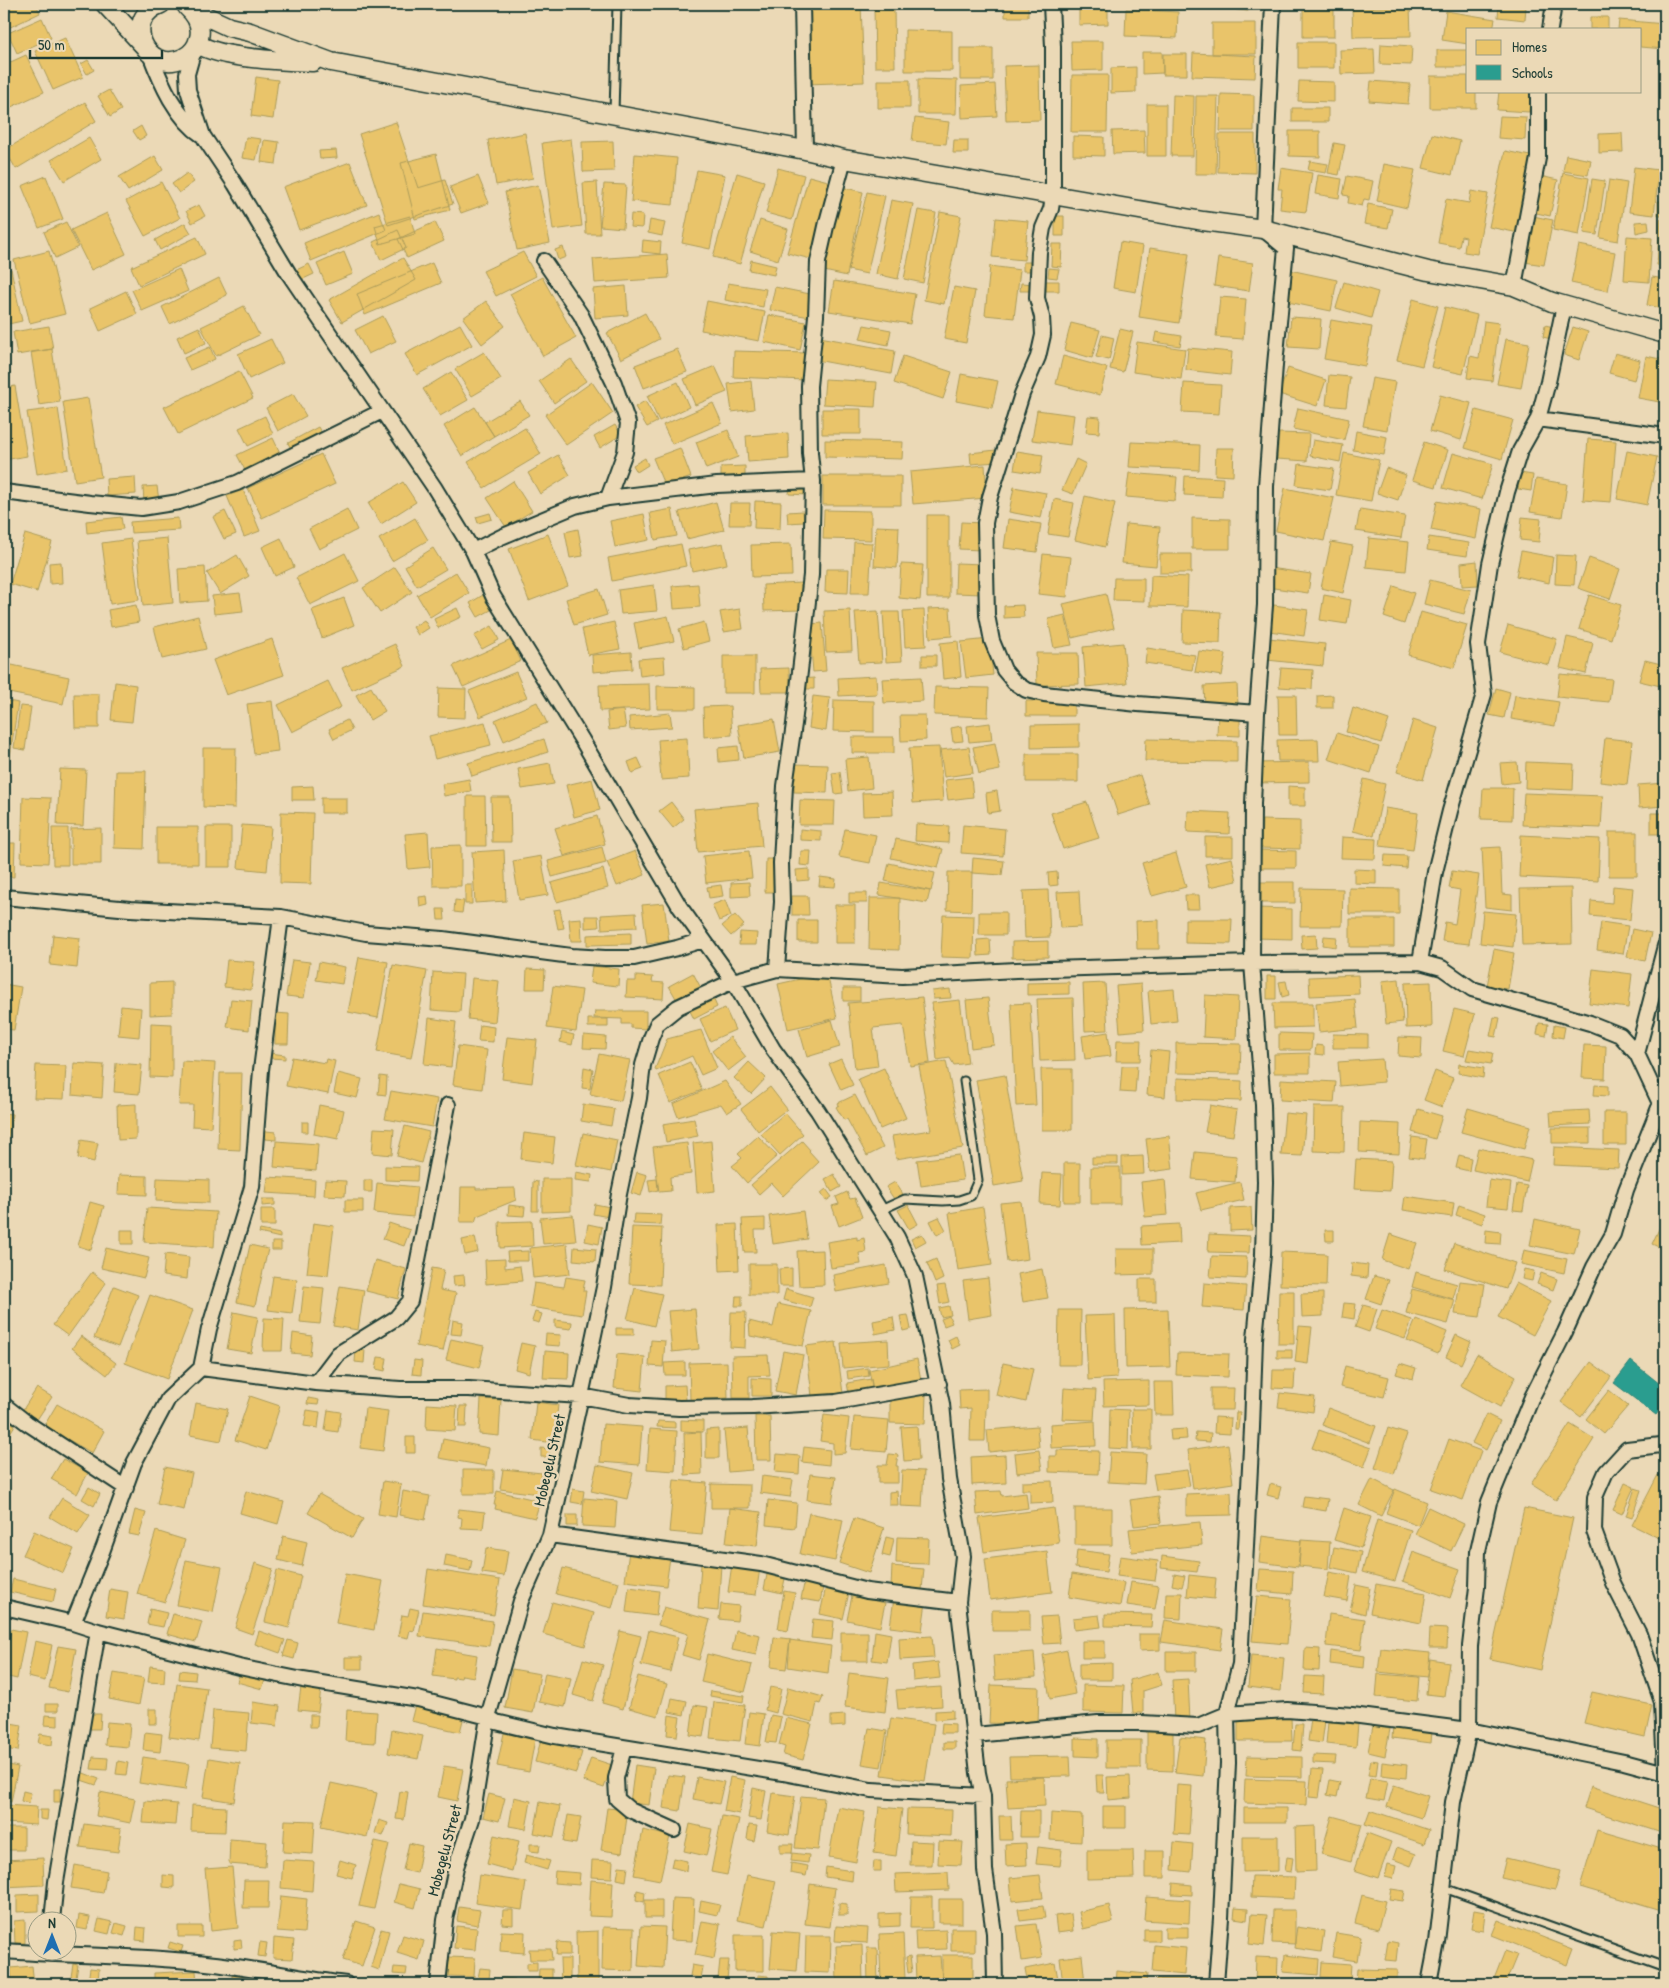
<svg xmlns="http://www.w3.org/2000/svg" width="1669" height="1988" font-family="'Patrick Hand',sans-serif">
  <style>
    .homes { fill: #e9c46a; stroke: #ac9c5a }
    .schools { fill: #2a9d8f; stroke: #278074 }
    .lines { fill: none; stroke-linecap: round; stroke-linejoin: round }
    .service-casing { stroke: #1f3d34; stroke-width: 11 }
    .minor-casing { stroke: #1f3d34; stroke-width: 18 }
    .tertiary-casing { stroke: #1f3d34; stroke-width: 21 }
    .service { stroke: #ebd9b6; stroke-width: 7 }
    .minor { stroke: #ebd9b6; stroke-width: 14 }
    .tertiary { stroke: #ebd9b6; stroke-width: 18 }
    .labels { text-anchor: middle; stroke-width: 5; stroke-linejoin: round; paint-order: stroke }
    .street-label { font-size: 16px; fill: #1f3d34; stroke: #ebd9b6 }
  </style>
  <rect width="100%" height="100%" fill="#ebd9b6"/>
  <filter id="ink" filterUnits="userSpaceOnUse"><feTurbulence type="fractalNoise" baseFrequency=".02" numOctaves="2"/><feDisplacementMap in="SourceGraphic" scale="10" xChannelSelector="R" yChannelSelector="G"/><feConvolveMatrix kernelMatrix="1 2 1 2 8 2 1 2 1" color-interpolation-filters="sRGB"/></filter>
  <g filter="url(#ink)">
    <path class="homes" d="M 13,4 L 36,4 L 40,13 L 4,30 L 4,8 Z
      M 804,4 L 861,4 L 864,82 L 807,84 Z
      M 1005,4 L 1028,4 L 1028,17 L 1005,17 Z
      M 1079,4 L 1108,4 L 1108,24 L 1079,25 Z
      M 1203,4 L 1249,4 L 1248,11 L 1203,6 Z
      M 1499,4 L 1526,6 L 1525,20 L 1498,17 Z
      M 1410,6 L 1411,36 L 1353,37 L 1352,8 Z
      M 874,8 L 894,8 L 895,67 L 875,67 Z
      M 1303,8 L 1334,8 L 1334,37 L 1303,37 Z
      M 1126,9 L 1178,12 L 1177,38 L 1125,36 Z
      M 1446,11 L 1495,19 L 1493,29 L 1468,29 L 1468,44 L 1442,40 Z
      M 1590,17 L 1608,17 L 1608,29 L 1590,29 Z
      M 42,18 L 51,38 L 17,53 L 8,33 Z
      M 1619,20 L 1665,24 L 1665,49 L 1640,47 L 1640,29 L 1618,29 Z
      M 1212,23 L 1256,23 L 1256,54 L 1212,54 Z
      M 905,30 L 952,31 L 952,71 L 905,71 Z
      M 65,38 L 83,77 L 53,90 L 35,51 Z
      M 1071,41 L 1103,41 L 1103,70 L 1072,71 Z
      M 1298,42 L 1334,42 L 1334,68 L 1298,68 Z
      M 1381,44 L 1412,46 L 1411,65 L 1380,64 Z
      M 960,48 L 993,48 L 993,80 L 960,80 Z
      M 1374,49 L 1375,73 L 1341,74 L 1340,50 Z
      M 1437,50 L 1468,50 L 1468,67 L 1437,67 Z
      M 1142,52 L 1162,52 L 1163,73 L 1142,74 Z
      M 1193,53 L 1256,56 L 1255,78 L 1192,76 Z
      M 1163,54 L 1187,54 L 1187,75 L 1163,75 Z
      M 26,55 L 44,92 L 9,108 L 4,98 L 4,65 Z
      M 88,60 L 94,70 L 87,74 L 81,64 Z
      M 1039,65 L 1040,120 L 1006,121 L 1004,66 Z
      M 1136,67 L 1136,92 L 1111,93 L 1111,68 Z
      M 1072,75 L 1108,75 L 1107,132 L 1071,132 Z
      M 1430,76 L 1468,76 L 1468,91 L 1476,91 L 1476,108 L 1430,108 Z
      M 256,77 L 278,80 L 273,119 L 251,116 Z
      M 918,79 L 957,80 L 956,114 L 918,114 Z
      M 878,80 L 910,80 L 910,108 L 878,108 Z
      M 1299,81 L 1334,82 L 1334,102 L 1298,101 Z
      M 1371,81 L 1410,84 L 1408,104 L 1369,101 Z
      M 995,84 L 997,116 L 962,118 L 961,86 Z
      M 109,90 L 121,110 L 110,117 L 98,96 Z
      M 1499,91 L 1531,91 L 1529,112 L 1497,110 Z
      M 1221,94 L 1254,95 L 1254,131 L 1220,131 Z
      M 1173,95 L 1194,96 L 1193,156 L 1171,156 Z
      M 1196,96 L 1218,96 L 1216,174 L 1195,174 Z
      M 85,102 L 96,121 L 16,169 L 5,150 Z
      M 1147,104 L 1166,104 L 1166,156 L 1147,156 Z
      M 1292,108 L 1328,108 L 1328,122 L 1292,122 Z
      M 1500,116 L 1526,117 L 1525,140 L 1498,138 Z
      M 915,118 L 949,122 L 946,144 L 912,141 Z
      M 396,122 L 418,188 L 445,180 L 453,204 L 388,225 L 359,134 Z
      M 141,126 L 146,136 L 139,140 L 133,131 Z
      M 1144,130 L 1145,153 L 1113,154 L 1112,131 Z
      M 1289,131 L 1320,131 L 1320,157 L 1289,156 Z
      M 525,133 L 533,178 L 496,185 L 488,140 Z
      M 1622,133 L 1623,152 L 1599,153 L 1599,134 Z
      M 1219,134 L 1255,134 L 1255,173 L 1218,172 Z
      M 1432,134 L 1460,141 L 1452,175 L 1423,168 Z
      M 1073,136 L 1104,137 L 1104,156 L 1073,155 Z
      M 246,137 L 261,139 L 256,160 L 242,158 Z
      M 89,138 L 101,159 L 64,181 L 51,160 Z
      M 571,139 L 582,226 L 553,230 L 542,143 Z
      M 264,140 L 279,142 L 276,164 L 261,162 Z
      M 954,140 L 968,140 L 968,153 L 953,153 Z
      M 613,141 L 614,171 L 583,172 L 582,142 Z
      M 1334,143 L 1345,145 L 1339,175 L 1328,173 Z
      M 336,150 L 337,158 L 320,159 L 319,151 Z
      M 1505,151 L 1535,157 L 1519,233 L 1489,227 Z
      M 436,154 L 450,210 L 415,219 L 401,163 Z
      M 635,154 L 677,158 L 673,205 L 631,201 Z
      M 1566,155 L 1591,160 L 1588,175 L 1563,171 Z
      M 155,156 L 163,170 L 128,191 L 119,177 Z
      M 1310,161 L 1328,164 L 1326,173 L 1308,170 Z
      M 350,162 L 367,205 L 299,230 L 283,187 Z
      M 1384,164 L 1415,170 L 1407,208 L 1377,201 Z
      M 1634,167 L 1659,170 L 1654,215 L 1629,212 Z
      M 778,168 L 804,175 L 792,220 L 766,213 Z
      M 1281,168 L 1312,173 L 1306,212 L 1280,209 L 1282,189 L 1278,189 Z
      M 697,170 L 725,175 L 710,249 L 682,243 Z
      M 187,173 L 194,182 L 179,193 L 172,184 Z
      M 737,173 L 764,181 L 740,264 L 713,257 Z
      M 1563,173 L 1589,178 L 1579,235 L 1553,230 Z
      M 1318,175 L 1342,179 L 1339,198 L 1315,194 Z
      M 46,176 L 63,219 L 39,228 L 22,186 Z
      M 478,176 L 489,203 L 461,213 L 450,187 Z
      M 809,176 L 832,182 L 811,259 L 787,253 Z
      M 1347,176 L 1373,181 L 1369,200 L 1364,199 L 1362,206 L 1348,203 L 1349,196 L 1343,195 Z
      M 1540,176 L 1558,180 L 1550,216 L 1532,212 Z
      M 1592,179 L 1605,181 L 1597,235 L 1584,233 Z
      M 1609,180 L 1627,183 L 1618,241 L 1600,238 Z
      M 161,182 L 180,218 L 145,236 L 126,201 Z
      M 597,182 L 600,234 L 586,234 L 583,183 Z
      M 604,184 L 626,185 L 623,228 L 600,226 Z
      M 538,185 L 550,243 L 517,250 L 505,192 Z
      M 841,187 L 863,192 L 847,276 L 824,271 Z
      M 1471,191 L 1488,194 L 1477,254 L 1464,252 L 1466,237 L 1461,236 L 1459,247 L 1438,243 L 1446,199 L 1469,203 Z
      M 867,192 L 885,196 L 867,274 L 848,270 Z
      M 891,200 L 913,204 L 898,279 L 876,274 Z
      M 1658,201 L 1665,201 L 1665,215 L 1658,215 Z
      M 1368,204 L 1392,209 L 1388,228 L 1364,224 Z
      M 199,205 L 205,216 L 192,223 L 186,211 Z
      M 918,210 L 936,213 L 923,283 L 904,279 Z
      M 379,212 L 386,230 L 311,261 L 304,243 Z
      M 940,212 L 961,216 L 944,304 L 924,300 Z
      M 107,213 L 126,254 L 91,270 L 71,230 Z
      M 631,214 L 643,215 L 642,228 L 630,227 Z
      M 410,216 L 415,234 L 380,244 L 375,226 Z
      M 1055,216 L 1064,216 L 1064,236 L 1055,236 Z
      M 1533,216 L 1553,220 L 1544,265 L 1524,262 Z
      M 996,218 L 1028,221 L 1024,260 L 992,257 Z
      M 1660,219 L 1665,219 L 1665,266 L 1657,265 Z
      M 650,220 L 665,223 L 662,236 L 648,233 Z
      M 760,220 L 788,229 L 778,260 L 750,251 Z
      M 1648,221 L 1649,230 L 1636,233 L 1635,222 Z
      M 66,222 L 78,247 L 55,258 L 44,232 Z
      M 435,222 L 444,241 L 407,258 L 398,239 Z
      M 185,223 L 191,233 L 160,250 L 155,240 Z
      M 398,230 L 406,248 L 381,260 L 373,242 Z
      M 1627,236 L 1652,238 L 1649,282 L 1624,280 Z
      M 197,237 L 205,254 L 139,285 L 131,267 Z
      M 643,240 L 661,242 L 660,254 L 642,252 Z
      M 1120,242 L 1143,246 L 1136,292 L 1113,288 Z
      M 1052,244 L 1062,244 L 1061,267 L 1051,266 Z
      M 1579,245 L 1615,252 L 1608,291 L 1571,283 Z
      M 563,247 L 566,257 L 558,260 L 555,250 Z
      M 1150,248 L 1189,254 L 1179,323 L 1139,317 Z
      M 49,251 L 65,314 L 30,323 L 14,260 Z
      M 344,252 L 353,274 L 326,285 L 317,264 Z
      M 523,252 L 536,276 L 496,296 L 483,271 Z
      M 667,254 L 669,278 L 595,283 L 593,259 Z
      M 403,258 L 416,280 L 342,322 L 329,300 Z
      M 1218,258 L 1253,263 L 1249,291 L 1214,286 Z
      M 751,260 L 776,266 L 774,275 L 749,270 Z
      M 1023,262 L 1034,262 L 1034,271 L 1023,271 Z
      M 432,263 L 441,283 L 365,315 L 357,294 Z
      M 309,264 L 314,274 L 299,281 L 294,271 Z
      M 990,266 L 1020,270 L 1014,318 L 985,315 Z
      M 1049,268 L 1059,269 L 1057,278 L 1048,277 Z
      M 11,269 L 22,321 L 4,325 L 4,271 Z
      M 179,269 L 188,291 L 142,311 L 132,290 Z
      M 1290,270 L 1337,280 L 1331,311 L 1283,301 Z
      M 542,277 L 576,338 L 543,356 L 510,294 Z
      M 1652,277 L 1665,279 L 1665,309 L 1647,305 Z
      M 219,278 L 227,295 L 170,324 L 162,307 Z
      M 834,281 L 915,294 L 910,324 L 829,311 Z
      M 1046,281 L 1059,281 L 1059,291 L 1046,291 Z
      M 1344,282 L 1378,292 L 1371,318 L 1336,308 Z
      M 728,283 L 766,289 L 763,307 L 725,300 Z
      M 1021,283 L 1034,284 L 1033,291 L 1020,291 Z
      M 626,286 L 628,315 L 595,318 L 593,289 Z
      M 775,287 L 815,295 L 810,317 L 770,310 Z
      M 954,287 L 975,291 L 966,343 L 944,339 Z
      M 126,291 L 137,314 L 100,331 L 90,308 Z
      M 1220,297 L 1246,299 L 1243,339 L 1216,337 Z
      M 1413,299 L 1438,306 L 1422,366 L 1397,360 Z
      M 486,301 L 505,326 L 482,344 L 463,318 Z
      M 707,301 L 765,312 L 759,341 L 701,330 Z
      M 244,306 L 259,335 L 216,356 L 201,327 Z
      M 1445,307 L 1477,315 L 1463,374 L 1431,367 Z
      M 645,313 L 659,339 L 621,359 L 607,333 Z
      M 769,315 L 806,322 L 800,350 L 764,342 Z
      M 383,316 L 396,341 L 368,354 L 355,330 Z
      M 1291,317 L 1321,319 L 1319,349 L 1288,347 Z
      M 1331,320 L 1372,327 L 1365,366 L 1324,359 Z
      M 1484,321 L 1499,323 L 1492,381 L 1467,378 L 1470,356 L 1479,358 Z
      M 1071,323 L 1100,330 L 1092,358 L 1064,350 Z
      M 460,324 L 472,345 L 417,375 L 405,354 Z
      M 864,325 L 891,330 L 888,345 L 860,339 Z
      M 1545,325 L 1554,327 L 1551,339 L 1543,337 Z
      M 49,326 L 53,349 L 17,355 L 13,332 Z
      M 199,327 L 206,343 L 184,353 L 177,337 Z
      M 1573,327 L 1588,332 L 1579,360 L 1564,355 Z
      M 1120,329 L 1133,332 L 1123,372 L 1110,369 Z
      M 1156,332 L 1182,336 L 1180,346 L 1154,342 Z
      M 1102,335 L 1114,338 L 1109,360 L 1096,357 Z
      M 820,337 L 895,351 L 891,374 L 816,360 Z
      M 271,339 L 283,363 L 249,379 L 238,354 Z
      M 1506,339 L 1529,343 L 1521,388 L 1497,384 Z
      M 1137,342 L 1185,349 L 1181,379 L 1133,372 Z
      M 210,347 L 215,359 L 190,370 L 184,358 Z
      M 1188,348 L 1232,352 L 1230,375 L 1186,370 Z
      M 52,349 L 60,402 L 39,405 L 31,352 Z
      M 677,349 L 687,372 L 644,388 L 635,365 Z
      M 734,351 L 807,353 L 805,380 L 733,377 Z
      M 4,352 L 10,373 L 4,375 Z
      M 484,352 L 501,379 L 472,396 L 455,369 Z
      M 1615,353 L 1640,360 L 1634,380 L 1609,373 Z
      M 903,356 L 952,372 L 943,399 L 894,383 Z
      M 1063,356 L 1107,368 L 1100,395 L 1056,384 Z
      M 1646,356 L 1665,360 L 1665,403 L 1638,398 Z
      M 571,359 L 586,381 L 554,403 L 539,381 Z
      M 715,366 L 727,392 L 695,405 L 684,379 Z
      M 1288,368 L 1326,380 L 1317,406 L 1279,394 Z
      M 239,371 L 253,398 L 178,434 L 164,407 Z
      M 451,372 L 468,400 L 440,416 L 423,389 Z
      M 961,374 L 998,381 L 992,408 L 956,401 Z
      M 1329,375 L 1350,377 L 1346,407 L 1326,405 Z
      M 1372,378 L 1395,382 L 1387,430 L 1363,426 Z
      M 825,379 L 877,382 L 875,407 L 823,404 Z
      M 751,381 L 754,409 L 732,412 L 728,384 Z
      M 592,382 L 613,413 L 566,445 L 545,415 Z
      M 678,382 L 689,407 L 659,421 L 647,396 Z
      M 1184,383 L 1221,385 L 1219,414 L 1182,412 Z
      M 15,386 L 27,456 L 4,460 L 4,388 Z
      M 293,394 L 306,416 L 278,431 L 266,408 Z
      M 1440,395 L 1471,403 L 1461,440 L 1430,431 Z
      M 88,398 L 101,477 L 75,481 L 63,402 Z
      M 520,401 L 529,415 L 494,436 L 485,422 Z
      M 645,401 L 657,422 L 647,427 L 635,407 Z
      M 713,403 L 722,423 L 672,444 L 663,425 Z
      M 475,407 L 494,436 L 462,456 L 444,426 Z
      M 58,408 L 67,469 L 37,474 L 27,412 Z
      M 1298,408 L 1349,419 L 1344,440 L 1293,429 Z
      M 822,409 L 861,409 L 861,434 L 822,434 Z
      M 1037,410 L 1074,415 L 1070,445 L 1032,440 Z
      M 1476,410 L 1513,420 L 1502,459 L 1465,448 Z
      M 265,416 L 273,434 L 248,446 L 239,428 Z
      M 1088,416 L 1100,417 L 1099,433 L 1086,432 Z
      M 615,425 L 621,435 L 600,448 L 594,437 Z
      M 318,427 L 325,439 L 294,455 L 288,443 Z
      M 525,428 L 541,454 L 484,488 L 468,462 Z
      M 728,430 L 738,457 L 706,469 L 696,442 Z
      M 1356,431 L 1387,437 L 1384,455 L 1353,450 Z
      M 788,433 L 789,459 L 748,462 L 746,436 Z
      M 1279,433 L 1309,434 L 1307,461 L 1277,459 Z
      M 273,438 L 282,457 L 247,474 L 237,455 Z
      M 1588,439 L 1616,441 L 1611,502 L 1583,500 Z
      M 825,440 L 903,442 L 902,459 L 825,457 Z
      M 1313,440 L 1343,445 L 1340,462 L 1310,456 Z
      M 1131,442 L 1200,445 L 1199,470 L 1129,467 Z
      M 1424,442 L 1448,450 L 1436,487 L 1412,480 Z
      M 680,448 L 691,477 L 665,487 L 653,458 Z
      M 1216,448 L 1234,448 L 1233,476 L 1215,475 Z
      M 996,450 L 997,462 L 971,464 L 970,453 Z
      M 1017,451 L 1043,455 L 1040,474 L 1014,470 Z
      M 1627,451 L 1657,457 L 1647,505 L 1617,499 Z
      M 1344,453 L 1379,460 L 1371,501 L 1336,495 Z
      M 1453,453 L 1493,464 L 1482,499 L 1443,488 Z
      M 321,454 L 335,484 L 262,518 L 248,488 Z
      M 558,455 L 570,475 L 540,494 L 528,473 Z
      M 645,458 L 648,465 L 637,472 L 633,465 Z
      M 1076,459 L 1086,464 L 1073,494 L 1062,490 Z
      M 1299,464 L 1334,469 L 1330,490 L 1296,485 Z
      M 985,465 L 987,498 L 913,504 L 910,472 Z
      M 745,466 L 745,479 L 721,479 L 721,467 Z
      M 1386,468 L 1406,475 L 1398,500 L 1377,493 Z
      M 1129,473 L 1177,477 L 1175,501 L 1126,497 Z
      M 1520,473 L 1533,475 L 1531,491 L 1518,489 Z
      M 823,476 L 901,476 L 901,505 L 823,505 Z
      M 1185,476 L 1223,478 L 1222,497 L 1184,495 Z
      M 135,477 L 136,494 L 107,496 L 106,479 Z
      M 1536,479 L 1567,484 L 1562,517 L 1530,512 Z
      M 513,481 L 532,511 L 506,527 L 487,498 Z
      M 403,482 L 416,502 L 381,524 L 368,503 Z
      M 157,486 L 159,501 L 144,502 L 143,487 Z
      M 790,486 L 807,487 L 807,495 L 789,494 Z
      M 1014,487 L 1046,493 L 1041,518 L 1009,512 Z
      M 1285,488 L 1334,498 L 1324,541 L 1276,531 Z
      M 243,490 L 260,531 L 244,537 L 227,496 Z
      M 1085,496 L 1115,503 L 1105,547 L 1075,540 Z
      M 1054,499 L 1074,503 L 1068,537 L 1048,534 Z
      M 755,501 L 781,502 L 780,529 L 754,528 Z
      M 1437,501 L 1481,509 L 1476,539 L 1431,530 Z
      M 716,502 L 724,530 L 687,539 L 679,512 Z
      M 730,503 L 750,503 L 749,525 L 729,525 Z
      M 347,509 L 357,530 L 319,549 L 309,529 Z
      M 672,509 L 677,536 L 655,540 L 650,513 Z
      M 1360,509 L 1405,516 L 1401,538 L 1356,531 Z
      M 824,510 L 871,511 L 871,540 L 823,539 Z
      M 225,511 L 236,534 L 224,539 L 213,517 Z
      M 803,511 L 804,522 L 788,523 L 787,512 Z
      M 490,513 L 492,519 L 478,523 L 476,517 Z
      M 644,514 L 649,540 L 615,547 L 610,521 Z
      M 927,515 L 949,515 L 949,598 L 927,598 Z
      M 121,517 L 123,529 L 87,533 L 86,521 Z
      M 1522,517 L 1541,519 L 1539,542 L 1520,540 Z
      M 178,518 L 179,530 L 131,533 L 130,522 Z
      M 415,518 L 428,540 L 392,561 L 379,539 Z
      M 1192,518 L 1230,519 L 1230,549 L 1192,549 Z
      M 1008,519 L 1041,524 L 1037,552 L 1004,548 Z
      M 961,522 L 983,523 L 981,550 L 959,549 Z
      M 1126,524 L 1160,527 L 1156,566 L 1122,563 Z
      M 876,526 L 899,527 L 897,568 L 874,566 Z
      M 578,529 L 583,556 L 570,558 L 565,532 Z
      M 25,534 L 52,542 L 37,592 L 10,584 Z
      M 548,534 L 568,586 L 529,601 L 509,549 Z
      M 1429,537 L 1469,543 L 1467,556 L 1427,550 Z
      M 167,538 L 173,603 L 143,606 L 137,541 Z
      M 281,538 L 294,567 L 275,576 L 262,547 Z
      M 1369,538 L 1409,542 L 1406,571 L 1366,567 Z
      M 131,539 L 139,600 L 110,604 L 102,543 Z
      M 854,542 L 872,543 L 869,593 L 851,593 Z
      M 1331,542 L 1353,546 L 1343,593 L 1321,588 Z
      M 723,543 L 727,564 L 692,571 L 688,550 Z
      M 681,544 L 686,566 L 612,581 L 608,558 Z
      M 791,544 L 792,576 L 752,577 L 751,545 Z
      M 433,548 L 446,569 L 417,586 L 405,566 Z
      M 1521,551 L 1553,557 L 1549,583 L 1516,576 Z
      M 345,553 L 359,581 L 310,605 L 296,578 Z
      M 1043,554 L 1071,557 L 1067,597 L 1038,594 Z
      M 1160,554 L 1191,554 L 1191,573 L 1160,573 Z
      M 237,555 L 249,576 L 220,594 L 207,573 Z
      M 1556,555 L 1576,556 L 1574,585 L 1555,584 Z
      M 1589,558 L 1620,569 L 1610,599 L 1578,588 Z
      M 1477,561 L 1478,585 L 1462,586 L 1461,563 Z
      M 61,562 L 62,583 L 50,584 L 49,563 Z
      M 956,563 L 983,564 L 982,594 L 955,593 Z
      M 901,564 L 923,565 L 920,600 L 899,598 Z
      M 205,567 L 207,601 L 180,603 L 178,569 Z
      M 395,567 L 412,592 L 380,613 L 363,588 Z
      M 1270,568 L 1311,574 L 1308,593 L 1267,587 Z
      M 826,569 L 849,569 L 848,593 L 825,592 Z
      M 456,572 L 469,593 L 430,617 L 417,595 Z
      M 1151,575 L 1188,577 L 1187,607 L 1150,606 Z
      M 1114,578 L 1144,578 L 1144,601 L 1113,600 Z
      M 1430,580 L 1471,590 L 1464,614 L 1424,604 Z
      M 801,583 L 802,610 L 764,611 L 763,585 Z
      M 698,584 L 700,607 L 674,609 L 672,586 Z
      M 654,585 L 657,611 L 621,614 L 618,590 Z
      M 1394,586 L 1414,593 L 1404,624 L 1384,617 Z
      M 599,589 L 607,615 L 574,625 L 566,599 Z
      M 240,593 L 243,611 L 214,614 L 212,596 Z
      M 1106,594 L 1114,628 L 1072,638 L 1063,604 Z
      M 483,595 L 491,610 L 478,617 L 470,603 Z
      M 1324,595 L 1351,600 L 1347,624 L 1320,620 Z
      M 1589,595 L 1621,605 L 1611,639 L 1579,629 Z
      M 344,598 L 354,625 L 322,638 L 312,610 Z
      M 136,605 L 139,622 L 111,627 L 108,610 Z
      M 1023,605 L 1024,617 L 1004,618 L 1004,606 Z
      M 1274,605 L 1308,610 L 1304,636 L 1269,631 Z
      M 457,608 L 461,617 L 438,628 L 434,619 Z
      M 950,608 L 952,636 L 930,638 L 928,609 Z
      M 740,609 L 743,629 L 724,632 L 720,612 Z
      M 850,610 L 852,651 L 826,652 L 824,611 Z
      M 924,610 L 926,646 L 905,647 L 903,611 Z
      M 1183,610 L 1221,612 L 1220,643 L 1182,642 Z
      M 878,611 L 882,662 L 859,663 L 855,612 Z
      M 883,612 L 899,612 L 902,661 L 886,662 Z
      M 1421,612 L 1467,625 L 1454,668 L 1408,655 Z
      M 1659,613 L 1665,613 L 1665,631 L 1659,631 Z
      M 1065,615 L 1072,645 L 1054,648 L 1048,619 Z
      M 198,616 L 206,649 L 162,659 L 154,627 Z
      M 668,616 L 674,641 L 639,648 L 634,623 Z
      M 424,620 L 429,628 L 418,635 L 413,627 Z
      M 614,622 L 620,649 L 588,655 L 582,629 Z
      M 704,622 L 709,641 L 684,648 L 679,629 Z
      M 822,623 L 826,671 L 813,672 L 809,624 Z
      M 1508,625 L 1557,639 L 1549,665 L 1500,652 Z
      M 492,626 L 499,640 L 482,649 L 474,636 Z
      M 1567,637 L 1593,643 L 1586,674 L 1560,668 Z
      M 1269,638 L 1325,644 L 1323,666 L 1267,660 Z
      M 272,639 L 284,675 L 226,695 L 213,660 Z
      M 989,639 L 993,675 L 966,678 L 961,642 Z
      M 511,640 L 521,661 L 463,687 L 453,666 Z
      M 958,641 L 961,677 L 943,679 L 940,643 Z
      M 1123,643 L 1127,683 L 1086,687 L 1083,647 Z
      M 395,644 L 405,666 L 352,690 L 342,668 Z
      M 1147,648 L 1195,655 L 1192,670 L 1145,663 Z
      M 1199,651 L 1226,654 L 1222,676 L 1195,672 Z
      M 631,652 L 632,669 L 593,672 L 592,655 Z
      M 1036,653 L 1078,653 L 1079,684 L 1037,685 Z
      M 922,655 L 936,655 L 936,666 L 922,666 Z
      M 723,656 L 755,656 L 755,693 L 723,693 Z
      M 664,657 L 665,673 L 640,676 L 638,659 Z
      M 1645,660 L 1665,665 L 1665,687 L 1639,681 Z
      M 7,664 L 69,677 L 63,704 L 4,692 Z
      M 789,668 L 790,692 L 761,692 L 760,669 Z
      M 1281,668 L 1313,670 L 1312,689 L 1279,687 Z
      M 516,672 L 527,697 L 480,717 L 469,691 Z
      M 1560,674 L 1612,679 L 1609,702 L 1557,697 Z
      M 876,676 L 877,694 L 839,696 L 838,678 Z
      M 921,677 L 923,701 L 884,703 L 882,679 Z
      M 814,678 L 814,689 L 801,689 L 801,679 Z
      M 328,681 L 341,707 L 292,732 L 278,705 Z
      M 115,682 L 136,685 L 132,722 L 111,720 Z
      M 649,684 L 650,709 L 600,711 L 599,685 Z
      M 1237,684 L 1238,705 L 1205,707 L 1204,686 Z
      M 657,686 L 695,687 L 695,709 L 657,709 Z
      M 371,687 L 385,711 L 370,720 L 356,695 Z
      M 935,687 L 989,688 L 988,717 L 934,715 Z
      M 439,688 L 466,689 L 465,718 L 438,717 Z
      M 1496,688 L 1510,692 L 1504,718 L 1489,715 Z
      M 74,694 L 99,694 L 99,728 L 75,728 Z
      M 1278,695 L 1296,695 L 1297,735 L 1279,735 Z
      M 1333,695 L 1333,708 L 1317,708 L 1317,696 Z
      M 1515,695 L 1559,702 L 1555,726 L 1511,719 Z
      M 813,696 L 830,698 L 826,731 L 809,728 Z
      M 4,700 L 18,703 L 9,763 L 4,762 Z
      M 834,700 L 874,701 L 874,732 L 833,731 Z
      M 1074,700 L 1074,716 L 1026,716 L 1026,701 Z
      M 272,701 L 278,751 L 254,754 L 247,704 Z
      M 537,702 L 547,723 L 504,741 L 495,720 Z
      M 20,706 L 31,707 L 25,750 L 14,748 Z
      M 730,706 L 732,735 L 704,737 L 703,707 Z
      M 1353,708 L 1389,720 L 1381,743 L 1346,732 Z
      M 623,710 L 626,728 L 609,730 L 607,712 Z
      M 1218,712 L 1240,713 L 1240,736 L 1217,735 Z
      M 670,713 L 672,727 L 630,730 L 629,717 Z
      M 900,715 L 925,715 L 926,740 L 901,741 Z
      M 774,719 L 780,752 L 744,758 L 738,725 Z
      M 347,720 L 352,730 L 334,739 L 329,729 Z
      M 1413,720 L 1438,728 L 1423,780 L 1397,772 Z
      M 485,722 L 491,745 L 435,759 L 429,736 Z
      M 990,723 L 992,740 L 969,742 L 967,726 Z
      M 1079,724 L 1079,747 L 1031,748 L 1031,725 Z
      M 961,726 L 963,741 L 953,742 L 951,728 Z
      M 1337,733 L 1379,747 L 1371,773 L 1328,759 Z
      M 852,737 L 894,737 L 894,753 L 852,753 Z
      M 687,738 L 689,778 L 661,780 L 658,740 Z
      M 1605,738 L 1632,741 L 1627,785 L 1600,782 Z
      M 544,739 L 548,752 L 472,776 L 468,763 Z
      M 1146,739 L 1237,741 L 1237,762 L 1145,761 Z
      M 1318,739 L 1319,761 L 1278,761 L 1277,740 Z
      M 995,743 L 1000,770 L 979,774 L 973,747 Z
      M 738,746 L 739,760 L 719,762 L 718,748 Z
      M 939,747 L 943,801 L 913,803 L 909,748 Z
      M 969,747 L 973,773 L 944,777 L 940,750 Z
      M 203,748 L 236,748 L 235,808 L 203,807 Z
      M 1026,754 L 1078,754 L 1078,782 L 1026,782 Z
      M 869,757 L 872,788 L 848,791 L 845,759 Z
      M 638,758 L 643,769 L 632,773 L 628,762 Z
      M 1309,762 L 1309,782 L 1258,783 L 1257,763 Z
      M 1517,762 L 1519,782 L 1502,784 L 1500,763 Z
      M 1526,762 L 1574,764 L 1573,790 L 1525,788 Z
      M 550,763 L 554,784 L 522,789 L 518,769 Z
      M 795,764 L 828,765 L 827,793 L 794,792 Z
      M 60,769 L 86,770 L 83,826 L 57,825 Z
      M 116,771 L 146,771 L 144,849 L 114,848 Z
      M 840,772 L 843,793 L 835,794 L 832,773 Z
      M 1140,775 L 1150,805 L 1118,815 L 1108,785 Z
      M 971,777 L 973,797 L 948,800 L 945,780 Z
      M 469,779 L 471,791 L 444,796 L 442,784 Z
      M 592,779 L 600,810 L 574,817 L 566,785 Z
      M 1364,779 L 1385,784 L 1374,836 L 1353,831 Z
      M 1665,783 L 1665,806 L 1639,808 L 1638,785 Z
      M 313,786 L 314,800 L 292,800 L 292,787 Z
      M 1288,786 L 1305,787 L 1305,806 L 1288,806 Z
      M 1483,788 L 1513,788 L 1512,820 L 1481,819 Z
      M 997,791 L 1000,811 L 988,813 L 986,793 Z
      M 892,792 L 893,815 L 863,816 L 862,793 Z
      M 1524,793 L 1603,796 L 1601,828 L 1522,825 Z
      M 467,796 L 485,796 L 486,846 L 467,846 Z
      M 23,797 L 51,798 L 48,863 L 21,862 Z
      M 491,797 L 510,797 L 511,842 L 492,842 Z
      M 321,798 L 347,798 L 347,813 L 321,813 Z
      M 800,800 L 835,801 L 834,825 L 799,825 Z
      M 671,802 L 684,819 L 673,828 L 659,811 Z
      M 1087,802 L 1099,838 L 1063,849 L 1051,813 Z
      M 758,803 L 762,846 L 698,852 L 694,809 Z
      M 1385,808 L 1418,813 L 1413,850 L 1380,846 Z
      M 1188,811 L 1230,813 L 1229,834 L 1187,832 Z
      M 281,812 L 313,813 L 311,884 L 280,883 Z
      M 1651,813 L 1665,813 L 1665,834 L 1651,834 Z
      M 597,816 L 605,844 L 564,856 L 555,828 Z
      M 1262,820 L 1300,821 L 1300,849 L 1261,848 Z
      M 916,824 L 949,826 L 948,843 L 915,841 Z
      M 242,825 L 271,827 L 267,871 L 238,868 Z
      M 963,825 L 1005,829 L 1003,856 L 961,853 Z
      M 156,827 L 198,827 L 198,864 L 156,864 Z
      M 206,827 L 231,827 L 231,867 L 206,867 Z
      M 52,828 L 68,828 L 68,865 L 53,865 Z
      M 101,828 L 101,864 L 71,864 L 71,829 Z
      M 800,829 L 821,831 L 821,841 L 800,840 Z
      M 845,829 L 876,835 L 870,863 L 839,857 Z
      M 428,832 L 430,867 L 408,869 L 405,834 Z
      M 1609,832 L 1637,832 L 1637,876 L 1609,876 Z
      M 1521,835 L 1600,839 L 1598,881 L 1519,877 Z
      M 1205,837 L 1233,837 L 1233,856 L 1205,856 Z
      M 1342,837 L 1376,839 L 1375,859 L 1341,858 Z
      M 896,839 L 943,849 L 938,868 L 891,858 Z
      M 4,843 L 15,843 L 14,877 L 4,876 Z
      M 461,845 L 461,886 L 433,886 L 432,846 Z
      M 602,847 L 606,863 L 552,877 L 548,861 Z
      M 1500,847 L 1502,894 L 1512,895 L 1512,910 L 1485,907 L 1482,848 Z
      M 504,850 L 506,901 L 475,903 L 472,852 Z
      M 1261,850 L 1296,851 L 1296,868 L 1260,868 Z
      M 635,851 L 645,875 L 617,886 L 607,862 Z
      M 749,851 L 752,878 L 706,883 L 703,856 Z
      M 801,851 L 811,851 L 810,866 L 800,865 Z
      M 1176,853 L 1186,887 L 1152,896 L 1142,863 Z
      M 1385,855 L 1407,856 L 1406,868 L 1384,866 Z
      M 541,856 L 548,895 L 519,900 L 513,861 Z
      M 973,858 L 1004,861 L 1002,875 L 972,873 Z
      M 1232,858 L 1237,881 L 1210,887 L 1205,864 Z
      M 766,859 L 779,859 L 778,892 L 765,892 Z
      M 889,863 L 935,873 L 931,891 L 885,881 Z
      M 603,869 L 608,888 L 557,902 L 551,883 Z
      M 809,869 L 809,880 L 797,881 L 796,870 Z
      M 1354,869 L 1376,870 L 1376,884 L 1354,883 Z
      M 1452,871 L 1479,875 L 1469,944 L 1442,941 L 1445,922 L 1455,924 L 1460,890 L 1449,888 Z
      M 948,872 L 972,872 L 971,911 L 947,910 Z
      M 1057,872 L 1058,885 L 1049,886 L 1048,873 Z
      M 820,877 L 836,879 L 835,887 L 819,886 Z
      M 749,882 L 750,896 L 731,897 L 731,883 Z
      M 1256,882 L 1295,882 L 1295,903 L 1256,903 Z
      M 881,883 L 930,891 L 927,903 L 879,895 Z
      M 465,885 L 472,885 L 472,904 L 465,904 Z
      M 721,885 L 723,896 L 709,898 L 707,887 Z
      M 1613,886 L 1633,888 L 1630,920 L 1590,916 L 1591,901 L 1612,903 Z
      M 1301,888 L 1343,889 L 1342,926 L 1300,926 Z
      M 1349,888 L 1399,889 L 1399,914 L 1349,914 Z
      M 1571,888 L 1572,944 L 1522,945 L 1520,889 Z
      M 1048,890 L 1050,937 L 1025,938 L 1023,891 Z
      M 1079,891 L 1081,927 L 1060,928 L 1057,892 Z
      M 849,893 L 867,893 L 867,903 L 849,903 Z
      M 1185,895 L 1199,895 L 1200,909 L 1186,909 Z
      M 427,896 L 428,905 L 420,907 L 419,897 Z
      M 792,896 L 808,896 L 809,915 L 792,915 Z
      M 870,898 L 900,898 L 899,950 L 869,949 Z
      M 455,900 L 464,901 L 462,913 L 454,912 Z
      M 725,900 L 731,916 L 719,921 L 712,905 Z
      M 664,903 L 669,941 L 647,944 L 642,905 Z
      M 835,905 L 855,905 L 855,943 L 835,943 Z
      M 1256,908 L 1292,909 L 1292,939 L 1255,938 Z
      M 437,909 L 444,909 L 445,920 L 438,920 Z
      M 560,909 L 564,928 L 558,929 L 554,910 Z
      M 1483,911 L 1516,914 L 1513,947 L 1480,943 Z
      M 979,912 L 1006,912 L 1006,935 L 979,935 Z
      M 636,913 L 637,927 L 602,929 L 601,915 Z
      M 735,915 L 744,925 L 731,936 L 722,926 Z
      M 943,915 L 974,916 L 973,958 L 941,957 Z
      M 585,916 L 598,916 L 599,927 L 585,928 Z
      M 581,918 L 582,941 L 571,941 L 569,919 Z
      M 1185,919 L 1232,919 L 1231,944 L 1185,943 Z
      M 1350,919 L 1394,919 L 1394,947 L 1350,947 Z
      M 798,920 L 817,920 L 817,942 L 798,942 Z
      M 1159,920 L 1159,949 L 1137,949 L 1136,921 Z
      M 1601,922 L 1628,926 L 1623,954 L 1597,950 Z
      M 1632,929 L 1651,933 L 1645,961 L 1627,957 Z
      M 740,932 L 757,933 L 756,945 L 739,945 Z
      M 631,933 L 631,944 L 587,945 L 587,935 Z
      M 1316,934 L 1317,948 L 1302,949 L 1301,935 Z
      M 53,935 L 80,938 L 77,968 L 50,965 Z
      M 1324,936 L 1337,937 L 1336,947 L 1323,945 Z
      M 990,939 L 991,955 L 978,956 L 977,940 Z
      M 1048,941 L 1048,957 L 1012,958 L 1012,942 Z
      M 1494,949 L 1514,953 L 1508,989 L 1487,986 Z
      M 359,957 L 388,962 L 378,1018 L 348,1012 Z
      M 227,960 L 255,962 L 251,990 L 224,987 Z
      M 292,960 L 310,962 L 304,998 L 286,996 Z
      M 319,962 L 345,967 L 342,984 L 316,980 Z
      M 393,965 L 427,971 L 411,1058 L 377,1052 Z
      M 592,966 L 619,969 L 618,986 L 590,983 Z
      M 527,969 L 545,970 L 544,989 L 526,989 Z
      M 1593,969 L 1632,974 L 1628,1008 L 1589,1003 Z
      M 433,972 L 463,974 L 460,1012 L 431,1010 Z
      M 693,973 L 701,988 L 678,1002 L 669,986 Z
      M 827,973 L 837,1018 L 788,1029 L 778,984 Z
      M 1358,975 L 1359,994 L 1310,996 L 1309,977 Z
      M 636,976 L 653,977 L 652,982 L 664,983 L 663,999 L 626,997 L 627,981 L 636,981 Z
      M 1267,976 L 1276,976 L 1276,999 L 1267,999 Z
      M 472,978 L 499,981 L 495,1022 L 468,1019 Z
      M 1399,979 L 1403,1022 L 1386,1024 L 1382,981 Z
      M 1286,981 L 1289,995 L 1282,997 L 1279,982 Z
      M 172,982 L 172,1014 L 150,1015 L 150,983 Z
      M 1069,982 L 1069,994 L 1027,995 L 1027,983 Z
      M 1431,982 L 1432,1027 L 1406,1028 L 1405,983 Z
      M 1105,983 L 1108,1030 L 1085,1031 L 1083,984 Z
      M 4,984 L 21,987 L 14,1030 L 4,1029 Z
      M 1141,984 L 1144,1030 L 1120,1032 L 1116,986 Z
      M 553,986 L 582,990 L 576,1032 L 547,1028 Z
      M 843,988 L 860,988 L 860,1001 L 843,1001 Z
      M 950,989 L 951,998 L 933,999 L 932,991 Z
      M 1174,989 L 1177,1021 L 1151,1024 L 1148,991 Z
      M 1205,995 L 1238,997 L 1236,1039 L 1203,1037 Z
      M 922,997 L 930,1063 L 910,1066 L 903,1025 L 873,1028 L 878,1066 L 855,1069 L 848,1003 Z
      M 713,998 L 717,1007 L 694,1019 L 689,1009 Z
      M 988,998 L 994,1045 L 971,1048 L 966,1000 Z
      M 1073,998 L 1075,1060 L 1040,1061 L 1037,999 Z
      M 231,999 L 252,1001 L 249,1030 L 227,1027 Z
      M 1355,999 L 1358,1028 L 1319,1032 L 1316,1003 Z
      M 960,1000 L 968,1063 L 954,1065 L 950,1058 L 937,1060 L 932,1003 Z
      M 1030,1003 L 1036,1105 L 1016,1106 L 1011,1004 Z
      M 1273,1003 L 1313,1003 L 1313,1027 L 1274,1028 Z
      M 121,1006 L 141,1008 L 139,1037 L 118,1035 Z
      M 725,1008 L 735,1030 L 710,1041 L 700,1019 Z
      M 1454,1009 L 1475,1014 L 1464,1056 L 1443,1051 Z
      M 595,1011 L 646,1011 L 646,1029 L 631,1028 L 631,1024 L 622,1024 L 622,1019 L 594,1018 Z
      M 275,1013 L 289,1014 L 288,1044 L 275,1044 Z
      M 1494,1017 L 1500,1018 L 1496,1037 L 1490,1036 Z
      M 429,1018 L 456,1022 L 451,1067 L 424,1064 Z
      M 588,1019 L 608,1019 L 608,1027 L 588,1027 Z
      M 832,1020 L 840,1047 L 807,1057 L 799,1029 Z
      M 151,1023 L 172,1024 L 172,1078 L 150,1077 Z
      M 1539,1023 L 1548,1024 L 1546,1036 L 1537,1034 Z
      M 480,1025 L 494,1027 L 493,1042 L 478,1041 Z
      M 1554,1025 L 1565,1027 L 1563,1038 L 1553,1036 Z
      M 701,1030 L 717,1068 L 701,1075 L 692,1056 L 656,1071 L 655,1069 L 667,1039 Z
      M 562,1032 L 574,1035 L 572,1045 L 560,1042 Z
      M 1108,1032 L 1111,1056 L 1085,1059 L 1082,1036 Z
      M 1279,1033 L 1312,1034 L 1311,1050 L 1279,1050 Z
      M 1333,1034 L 1368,1035 L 1368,1048 L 1333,1048 Z
      M 584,1035 L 606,1037 L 605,1049 L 583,1048 Z
      M 507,1037 L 537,1040 L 532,1083 L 502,1079 Z
      M 730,1037 L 746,1057 L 728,1071 L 712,1051 Z
      M 1399,1037 L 1422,1038 L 1421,1058 L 1398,1056 Z
      M 1117,1040 L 1141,1040 L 1140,1061 L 1116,1061 Z
      M 1176,1043 L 1241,1044 L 1240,1074 L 1176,1073 Z
      M 1316,1045 L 1324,1046 L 1324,1055 L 1315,1054 Z
      M 1584,1045 L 1606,1046 L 1605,1079 L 1582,1078 Z
      M 458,1046 L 487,1050 L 482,1089 L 453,1085 Z
      M 1469,1049 L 1493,1053 L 1491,1064 L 1466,1060 Z
      M 1151,1050 L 1169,1052 L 1165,1097 L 1147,1095 Z
      M 270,1053 L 285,1055 L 285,1059 L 270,1058 Z
      M 1310,1053 L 1310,1073 L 1274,1073 L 1274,1054 Z
      M 599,1054 L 630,1060 L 621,1101 L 590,1094 Z
      M 292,1057 L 325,1063 L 326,1059 L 335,1061 L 328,1094 L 286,1086 Z
      M 841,1059 L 853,1085 L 841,1090 L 829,1064 Z
      M 1382,1059 L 1384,1082 L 1340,1086 L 1338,1062 Z
      M 182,1061 L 215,1063 L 211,1127 L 192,1126 L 193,1105 L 179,1105 Z
      M 946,1061 L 963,1148 L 896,1159 L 892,1136 L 931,1130 L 919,1066 Z
      M 690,1062 L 702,1090 L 670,1103 L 659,1075 Z
      M 749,1062 L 766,1078 L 751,1094 L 734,1078 Z
      M 74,1063 L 104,1065 L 102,1098 L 72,1095 Z
      M 116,1063 L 142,1065 L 139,1094 L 114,1092 Z
      M 1459,1064 L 1484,1068 L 1483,1078 L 1458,1073 Z
      M 36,1065 L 66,1066 L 64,1099 L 34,1098 Z
      M 1122,1066 L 1137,1066 L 1135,1093 L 1120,1092 Z
      M 584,1067 L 593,1069 L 590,1089 L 582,1088 Z
      M 884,1068 L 906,1118 L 880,1129 L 858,1079 Z
      M 1041,1069 L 1072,1069 L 1072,1130 L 1042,1130 Z
      M 1435,1071 L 1453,1078 L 1442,1107 L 1424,1100 Z
      M 220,1073 L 242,1073 L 240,1150 L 218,1149 Z
      M 338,1073 L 362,1079 L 357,1098 L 334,1093 Z
      M 1005,1075 L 1023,1181 L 994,1186 L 976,1080 Z
      M 380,1076 L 387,1077 L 386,1095 L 378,1094 Z
      M 1177,1078 L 1242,1081 L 1241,1101 L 1177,1099 Z
      M 1281,1079 L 1336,1082 L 1334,1103 L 1280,1100 Z
      M 725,1081 L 741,1104 L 727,1113 L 721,1104 L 678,1117 L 673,1104 Z
      M 1595,1085 L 1608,1086 L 1608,1096 L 1594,1095 Z
      M 770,1087 L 787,1109 L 758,1131 L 741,1109 Z
      M 391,1091 L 437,1099 L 432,1127 L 385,1119 Z
      M 855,1095 L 883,1148 L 867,1156 L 847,1119 L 844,1120 L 836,1107 L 839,1105 L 838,1103 Z
      M 136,1104 L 136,1139 L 118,1140 L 117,1105 Z
      M 583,1104 L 614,1109 L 611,1126 L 581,1121 Z
      M 319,1105 L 344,1110 L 338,1139 L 314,1134 Z
      M 1210,1105 L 1237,1110 L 1233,1136 L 1205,1132 Z
      M 1314,1107 L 1345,1107 L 1344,1152 L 1313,1151 Z
      M 1468,1108 L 1530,1126 L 1524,1149 L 1461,1132 Z
      M 1418,1109 L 1442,1116 L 1435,1139 L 1412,1132 Z
      M 1589,1110 L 1590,1124 L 1551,1126 L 1550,1112 Z
      M 1604,1112 L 1626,1112 L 1626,1145 L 1604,1145 Z
      M 4,1113 L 12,1114 L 8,1142 L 4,1141 Z
      M 785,1113 L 803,1134 L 780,1155 L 761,1134 Z
      M 1285,1113 L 1306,1115 L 1302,1156 L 1281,1155 Z
      M 694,1119 L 698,1136 L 666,1142 L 663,1124 Z
      M 302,1122 L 308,1122 L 308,1132 L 302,1132 Z
      M 1360,1122 L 1400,1124 L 1399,1154 L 1359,1152 Z
      M 405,1126 L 429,1132 L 421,1163 L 397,1156 Z
      M 374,1128 L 394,1129 L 392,1155 L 372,1153 Z
      M 1552,1128 L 1590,1128 L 1590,1143 L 1552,1143 Z
      M 266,1131 L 276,1132 L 276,1140 L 265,1139 Z
      M 524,1133 L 555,1137 L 552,1163 L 521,1159 Z
      M 583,1133 L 617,1140 L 611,1172 L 576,1165 Z
      M 758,1136 L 777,1156 L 747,1183 L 732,1166 L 742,1158 L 738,1154 Z
      M 1169,1136 L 1173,1169 L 1150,1172 L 1146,1139 Z
      M 1412,1137 L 1427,1139 L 1424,1159 L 1409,1157 Z
      M 81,1140 L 98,1143 L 94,1162 L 78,1158 Z
      M 276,1141 L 318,1144 L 316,1171 L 274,1167 Z
      M 711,1141 L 715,1191 L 697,1193 L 693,1143 Z
      M 802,1141 L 810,1150 L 809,1151 L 819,1162 L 783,1196 L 771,1183 L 759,1194 L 751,1185 Z
      M 687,1143 L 691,1174 L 670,1177 L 671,1191 L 659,1192 L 653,1147 Z
      M 1554,1147 L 1619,1150 L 1618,1168 L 1553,1165 Z
      M 1478,1148 L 1532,1160 L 1527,1182 L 1473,1170 Z
      M 1195,1152 L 1237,1156 L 1235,1182 L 1192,1179 Z
      M 959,1155 L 963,1180 L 921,1186 L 917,1160 Z
      M 1459,1155 L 1471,1158 L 1469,1171 L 1456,1168 Z
      M 1143,1156 L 1144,1174 L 1122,1175 L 1122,1157 Z
      M 1092,1157 L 1118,1157 L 1118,1164 L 1092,1164 Z
      M 1356,1159 L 1392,1161 L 1390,1191 L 1354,1189 Z
      M 1064,1163 L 1080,1163 L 1080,1202 L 1064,1202 Z
      M 385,1166 L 418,1167 L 417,1181 L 385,1180 Z
      M 1091,1167 L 1120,1167 L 1120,1204 L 1091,1204 Z
      M 576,1172 L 592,1175 L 591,1182 L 575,1180 Z
      M 637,1172 L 647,1175 L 641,1196 L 631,1193 Z
      M 1042,1173 L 1062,1174 L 1060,1205 L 1040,1204 Z
      M 834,1174 L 841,1187 L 832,1192 L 825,1179 Z
      M 119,1175 L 147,1176 L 147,1195 L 118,1194 Z
      M 268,1177 L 315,1180 L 314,1196 L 266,1193 Z
      M 157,1178 L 209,1180 L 209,1203 L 156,1201 Z
      M 542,1179 L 571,1179 L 571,1211 L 542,1212 Z
      M 657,1179 L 658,1190 L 650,1192 L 648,1180 Z
      M 1165,1179 L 1168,1215 L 1145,1217 L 1141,1182 Z
      M 325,1180 L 346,1181 L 345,1196 L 324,1195 Z
      M 364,1180 L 372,1180 L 372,1192 L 364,1192 Z
      M 1489,1180 L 1511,1183 L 1508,1208 L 1486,1206 Z
      M 533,1181 L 538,1182 L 538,1211 L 532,1211 Z
      M 895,1182 L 903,1194 L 894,1199 L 886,1187 Z
      M 1240,1182 L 1244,1200 L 1201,1210 L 1196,1193 Z
      M 377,1183 L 417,1187 L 413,1217 L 374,1213 Z
      M 1517,1184 L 1527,1186 L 1523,1211 L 1513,1210 Z
      M 461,1187 L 476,1187 L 476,1189 L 515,1188 L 516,1200 L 477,1216 L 475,1222 L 460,1222 Z
      M 826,1189 L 832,1197 L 826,1201 L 821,1193 Z
      M 847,1192 L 850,1199 L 855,1198 L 862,1217 L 839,1226 L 832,1206 L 839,1204 L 836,1197 Z
      M 1405,1196 L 1454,1203 L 1452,1217 L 1403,1210 Z
      M 262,1199 L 275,1199 L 275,1205 L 262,1206 Z
      M 345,1200 L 363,1200 L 363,1212 L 345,1212 Z
      M 1021,1201 L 1028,1259 L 1007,1262 L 1000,1203 Z
      M 90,1202 L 104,1206 L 91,1250 L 78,1246 Z
      M 595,1204 L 610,1207 L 609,1217 L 593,1214 Z
      M 509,1205 L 525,1207 L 524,1216 L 508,1215 Z
      M 908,1205 L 918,1224 L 909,1229 L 898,1210 Z
      M 1459,1205 L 1485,1214 L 1482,1224 L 1456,1215 Z
      M 983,1207 L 992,1265 L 958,1270 L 949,1213 Z
      M 1251,1207 L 1252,1230 L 1230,1231 L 1230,1208 Z
      M 147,1208 L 216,1212 L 214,1247 L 144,1242 Z
      M 261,1209 L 275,1209 L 275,1226 L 261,1226 Z
      M 803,1211 L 807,1239 L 773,1244 L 769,1216 Z
      M 634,1214 L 661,1215 L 660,1225 L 633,1224 Z
      M 573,1215 L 576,1241 L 543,1244 L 540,1218 Z
      M 1665,1216 L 1665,1250 L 1652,1244 Z
      M 939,1217 L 946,1230 L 937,1235 L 930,1221 Z
      M 765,1218 L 765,1230 L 755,1230 L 756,1252 L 744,1252 L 742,1219 Z
      M 1535,1219 L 1580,1229 L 1574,1254 L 1530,1245 Z
      M 532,1221 L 533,1246 L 500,1248 L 499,1222 Z
      M 313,1223 L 334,1226 L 328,1275 L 307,1273 Z
      M 389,1223 L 410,1230 L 404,1246 L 383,1239 Z
      M 588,1224 L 602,1227 L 599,1244 L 585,1241 Z
      M 737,1224 L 739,1270 L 720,1271 L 718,1225 Z
      M 1179,1224 L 1180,1243 L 1142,1245 L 1141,1226 Z
      M 632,1227 L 662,1228 L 660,1285 L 629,1284 Z
      M 121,1230 L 133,1230 L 133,1244 L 121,1244 Z
      M 260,1230 L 280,1234 L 280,1238 L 259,1233 Z
      M 1325,1230 L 1334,1230 L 1334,1241 L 1326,1241 Z
      M 1486,1230 L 1501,1232 L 1500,1244 L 1485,1243 Z
      M 922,1234 L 926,1241 L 915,1247 L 911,1239 Z
      M 1209,1234 L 1250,1236 L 1249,1253 L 1208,1252 Z
      M 1390,1234 L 1417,1243 L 1408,1269 L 1382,1260 Z
      M 475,1237 L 478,1252 L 465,1255 L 462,1240 Z
      M 857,1237 L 857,1240 L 864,1238 L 866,1252 L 859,1253 L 861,1264 L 831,1268 L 827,1242 Z
      M 272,1242 L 281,1242 L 281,1250 L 272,1250 Z
      M 1454,1243 L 1515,1263 L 1506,1289 L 1445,1269 Z
      M 567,1244 L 570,1274 L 533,1278 L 530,1248 Z
      M 250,1245 L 268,1249 L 255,1306 L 237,1302 Z
      M 574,1247 L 596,1249 L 595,1262 L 573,1260 Z
      M 106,1248 L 149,1258 L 144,1278 L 101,1268 Z
      M 1116,1249 L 1153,1249 L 1153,1274 L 1117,1275 Z
      M 823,1250 L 824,1285 L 799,1286 L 797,1251 Z
      M 1524,1250 L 1567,1259 L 1564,1273 L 1521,1264 Z
      M 528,1251 L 528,1261 L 508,1261 L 507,1252 Z
      M 1281,1252 L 1327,1254 L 1326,1286 L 1280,1285 Z
      M 165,1254 L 189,1257 L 187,1279 L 163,1276 Z
      M 1212,1256 L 1247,1257 L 1246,1279 L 1210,1277 Z
      M 505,1259 L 505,1268 L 520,1266 L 522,1281 L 486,1284 L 485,1260 Z
      M 936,1259 L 943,1279 L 935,1283 L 927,1263 Z
      M 375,1260 L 406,1269 L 398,1299 L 366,1291 Z
      M 1352,1263 L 1368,1265 L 1367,1278 L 1351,1276 Z
      M 749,1264 L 777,1264 L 777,1295 L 749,1295 Z
      M 886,1265 L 889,1283 L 836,1292 L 833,1275 Z
      M 432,1268 L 444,1270 L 440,1290 L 456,1293 L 443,1351 L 416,1346 Z
      M 792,1268 L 792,1286 L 780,1286 L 779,1269 Z
      M 1042,1269 L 1048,1298 L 1023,1302 L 1018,1274 Z
      M 1524,1269 L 1534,1271 L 1532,1281 L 1522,1279 Z
      M 92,1272 L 106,1283 L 68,1336 L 53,1325 Z
      M 1416,1272 L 1457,1284 L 1453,1299 L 1412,1287 Z
      M 1541,1273 L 1557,1279 L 1553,1290 L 1537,1284 Z
      M 464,1275 L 465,1285 L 454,1286 L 453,1276 Z
      M 273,1276 L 297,1279 L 292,1313 L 268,1310 Z
      M 1374,1276 L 1389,1280 L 1381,1304 L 1366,1299 Z
      M 566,1277 L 585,1280 L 583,1291 L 586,1291 L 582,1315 L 530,1307 L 534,1283 L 564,1287 Z
      M 988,1278 L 992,1315 L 968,1319 L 963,1281 Z
      M 1139,1279 L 1156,1279 L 1156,1302 L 1139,1302 Z
      M 1460,1281 L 1485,1284 L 1480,1317 L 1455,1314 Z
      M 1204,1283 L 1246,1286 L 1244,1310 L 1202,1307 Z
      M 1516,1283 L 1551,1301 L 1533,1335 L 1498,1317 Z
      M 945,1285 L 949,1302 L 940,1304 L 937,1286 Z
      M 114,1286 L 138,1295 L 118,1347 L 94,1338 Z
      M 304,1286 L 324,1288 L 320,1324 L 300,1322 Z
      M 340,1286 L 364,1290 L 358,1330 L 333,1326 Z
      M 635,1288 L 662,1294 L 654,1326 L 627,1319 Z
      M 786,1289 L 813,1297 L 810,1307 L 783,1300 Z
      M 1412,1289 L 1455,1300 L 1448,1324 L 1406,1313 Z
      M 1279,1291 L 1294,1291 L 1294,1344 L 1278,1344 Z
      M 1323,1293 L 1323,1316 L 1302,1317 L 1301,1294 Z
      M 150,1295 L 193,1310 L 167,1379 L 125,1363 Z
      M 736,1296 L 742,1296 L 742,1306 L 735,1306 Z
      M 1344,1303 L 1356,1304 L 1354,1319 L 1342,1317 Z
      M 778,1304 L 811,1311 L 803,1346 L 750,1336 L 749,1321 L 773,1327 Z
      M 1363,1305 L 1377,1309 L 1369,1332 L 1355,1327 Z
      M 949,1306 L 951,1315 L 941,1317 L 939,1308 Z
      M 695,1309 L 699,1349 L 672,1352 L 668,1311 Z
      M 1168,1309 L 1170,1367 L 1126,1368 L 1125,1310 Z
      M 1059,1310 L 1081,1310 L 1080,1365 L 1058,1365 Z
      M 1382,1310 L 1412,1320 L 1405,1339 L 1375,1329 Z
      M 234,1312 L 258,1317 L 251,1353 L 227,1349 Z
      M 535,1312 L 542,1314 L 539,1323 L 532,1321 Z
      M 731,1312 L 746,1312 L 745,1348 L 730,1347 Z
      M 908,1315 L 911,1329 L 903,1331 L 900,1316 Z
      M 1115,1315 L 1117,1378 L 1088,1380 L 1085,1316 Z
      M 949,1316 L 952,1323 L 944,1326 L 941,1319 Z
      M 893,1317 L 895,1330 L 875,1334 L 873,1321 Z
      M 264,1318 L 284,1319 L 282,1351 L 263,1351 Z
      M 1416,1319 L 1447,1332 L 1438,1354 L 1407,1341 Z
      M 453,1320 L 463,1322 L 461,1335 L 451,1334 Z
      M 555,1320 L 572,1322 L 571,1329 L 555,1327 Z
      M 1299,1326 L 1312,1327 L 1308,1364 L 1295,1362 Z
      M 616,1328 L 634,1328 L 634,1335 L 616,1335 Z
      M 293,1333 L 312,1336 L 310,1355 L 291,1353 Z
      M 546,1334 L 561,1335 L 560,1346 L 545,1345 Z
      M 1456,1335 L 1471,1342 L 1461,1364 L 1446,1357 Z
      M 81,1336 L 116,1363 L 107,1375 L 72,1348 Z
      M 956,1336 L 960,1345 L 952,1349 L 948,1340 Z
      M 451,1339 L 484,1346 L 479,1368 L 446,1360 Z
      M 651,1340 L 665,1341 L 663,1367 L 649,1366 Z
      M 888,1340 L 889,1364 L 843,1368 L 841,1343 Z
      M 836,1342 L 843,1393 L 812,1396 L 806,1346 Z
      M 521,1343 L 535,1346 L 529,1373 L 515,1369 Z
      M 356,1349 L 365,1350 L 364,1363 L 355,1362 Z
      M 1277,1350 L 1292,1350 L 1292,1358 L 1277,1358 Z
      M 545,1351 L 569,1353 L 568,1379 L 543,1378 Z
      M 783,1351 L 803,1355 L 796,1395 L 775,1391 Z
      M 1177,1353 L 1229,1354 L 1228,1377 L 1176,1375 Z
      M 617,1354 L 645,1357 L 642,1391 L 614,1388 Z
      M 1477,1354 L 1516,1376 L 1500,1407 L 1460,1385 Z
      M 768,1355 L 770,1375 L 749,1376 L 749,1398 L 733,1398 L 732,1356 Z
      M 378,1357 L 387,1358 L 385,1371 L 376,1369 Z
      M 917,1359 L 921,1380 L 873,1391 L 869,1370 Z
      M 414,1360 L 422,1361 L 421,1375 L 412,1374 Z
      M 685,1362 L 685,1375 L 665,1375 L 664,1363 Z
      M 727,1362 L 728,1398 L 690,1400 L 689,1363 Z
      M 1591,1362 L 1611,1377 L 1581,1417 L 1561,1402 Z
      M 1003,1363 L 1033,1369 L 1026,1402 L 996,1395 Z
      M 1400,1363 L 1416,1368 L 1413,1379 L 1396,1374 Z
      M 1345,1366 L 1389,1377 L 1384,1397 L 1340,1387 Z
      M 868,1368 L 869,1376 L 848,1379 L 847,1371 Z
      M 1273,1370 L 1295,1370 L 1294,1389 L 1272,1388 Z
      M 752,1378 L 771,1379 L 771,1396 L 752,1396 Z
      M 871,1379 L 873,1390 L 849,1394 L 847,1383 Z
      M 1149,1381 L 1149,1405 L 1104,1406 L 1103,1382 Z
      M 1154,1382 L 1173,1382 L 1174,1415 L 1155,1415 Z
      M 685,1385 L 686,1400 L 665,1400 L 665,1386 Z
      M 37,1388 L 52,1397 L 36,1421 L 22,1411 Z
      M 1064,1388 L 1096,1390 L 1094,1420 L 1062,1419 Z
      M 1211,1388 L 1234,1388 L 1233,1410 L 1211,1410 Z
      M 987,1389 L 987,1407 L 986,1408 L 985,1441 L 970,1441 L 971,1408 L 960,1409 L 959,1390 Z
      M 1609,1390 L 1628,1406 L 1604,1434 L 1586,1419 Z
      M 1280,1393 L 1315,1397 L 1313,1412 L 1278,1407 Z
      M 890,1394 L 926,1395 L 925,1424 L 890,1423 Z
      M 250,1396 L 280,1406 L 266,1450 L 235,1440 Z
      M 308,1398 L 319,1400 L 318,1405 L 307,1404 Z
      M 481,1399 L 501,1400 L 499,1436 L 479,1434 Z
      M 536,1402 L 558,1405 L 554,1443 L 532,1440 Z
      M 196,1403 L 228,1409 L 221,1441 L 190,1435 Z
      M 57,1404 L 104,1431 L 92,1453 L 44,1426 Z
      M 427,1404 L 457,1406 L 455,1431 L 426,1429 Z
      M 460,1406 L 467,1406 L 466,1427 L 459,1427 Z
      M 365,1408 L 388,1411 L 383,1451 L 360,1448 Z
      M 1328,1408 L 1376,1426 L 1370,1443 L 1322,1425 Z
      M 1110,1409 L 1129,1410 L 1128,1449 L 1109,1448 Z
      M 1132,1409 L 1151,1409 L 1151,1449 L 1133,1449 Z
      M 307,1410 L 320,1412 L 318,1428 L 304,1426 Z
      M 328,1410 L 341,1412 L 338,1432 L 325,1430 Z
      M 1236,1412 L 1240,1412 L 1238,1429 L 1235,1429 Z
      M 1486,1414 L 1500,1421 L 1486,1450 L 1472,1443 Z
      M 824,1415 L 849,1418 L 845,1453 L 833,1454 L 833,1443 L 820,1441 Z
      M 755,1416 L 770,1416 L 771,1460 L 756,1460 Z
      M 854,1417 L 889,1420 L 886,1452 L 851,1449 Z
      M 1215,1417 L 1231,1418 L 1230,1434 L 1214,1433 Z
      M 4,1418 L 15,1425 L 4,1443 Z
      M 681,1420 L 703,1421 L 703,1432 L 681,1431 Z
      M 658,1421 L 675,1422 L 675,1428 L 657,1427 Z
      M 1095,1421 L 1096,1446 L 1051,1448 L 1050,1424 Z
      M 603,1424 L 642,1427 L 639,1465 L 600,1462 Z
      M 1570,1424 L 1594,1439 L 1556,1500 L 1531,1484 Z
      M 917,1426 L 919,1460 L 904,1461 L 901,1427 Z
      M 1037,1426 L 1039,1447 L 989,1452 L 987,1430 Z
      M 748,1428 L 752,1470 L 728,1472 L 724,1430 Z
      M 1388,1428 L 1407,1434 L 1394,1474 L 1375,1468 Z
      M 650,1429 L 677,1431 L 675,1471 L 647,1469 Z
      M 719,1429 L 719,1458 L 706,1458 L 706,1430 Z
      M 1186,1429 L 1187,1439 L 1171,1440 L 1170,1430 Z
      M 1319,1430 L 1371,1448 L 1364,1467 L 1312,1448 Z
      M 701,1432 L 702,1474 L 685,1475 L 684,1433 Z
      M 1196,1432 L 1211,1433 L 1210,1442 L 1195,1441 Z
      M 406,1437 L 415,1437 L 415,1453 L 406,1453 Z
      M 443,1439 L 489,1448 L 486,1466 L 439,1458 Z
      M 1449,1439 L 1481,1451 L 1463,1500 L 1431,1489 Z
      M 1228,1444 L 1233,1483 L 1193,1489 L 1188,1450 Z
      M 804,1447 L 830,1450 L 829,1465 L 802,1462 Z
      M 541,1448 L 550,1449 L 549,1457 L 541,1457 Z
      M 1039,1450 L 1042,1470 L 1017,1473 L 1015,1453 Z
      M 1057,1450 L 1099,1451 L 1098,1474 L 1049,1472 L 1049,1456 L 1057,1456 Z
      M 1110,1452 L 1146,1454 L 1144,1484 L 1108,1482 Z
      M 777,1454 L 800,1456 L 799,1474 L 775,1472 Z
      M 889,1454 L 898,1455 L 896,1466 L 898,1466 L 898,1483 L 878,1483 L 878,1465 L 887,1465 Z
      M 1005,1455 L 1006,1483 L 972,1485 L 971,1457 Z
      M 63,1459 L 88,1473 L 77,1494 L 51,1479 Z
      M 597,1465 L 633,1473 L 627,1499 L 591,1491 Z
      M 165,1467 L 192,1473 L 184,1510 L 157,1504 Z
      M 503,1469 L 542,1473 L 539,1494 L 500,1489 Z
      M 463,1470 L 494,1470 L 494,1494 L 463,1494 Z
      M 902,1470 L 924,1471 L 922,1507 L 900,1506 Z
      M 1187,1470 L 1190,1486 L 1156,1490 L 1153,1474 Z
      M 810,1474 L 836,1477 L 832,1503 L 807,1500 Z
      M 1658,1475 L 1665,1479 L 1665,1541 L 1632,1525 Z
      M 762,1476 L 793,1480 L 790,1497 L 760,1493 Z
      M 1372,1479 L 1394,1490 L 1381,1516 L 1359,1505 Z
      M 674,1480 L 707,1483 L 702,1535 L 669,1532 Z
      M 383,1481 L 401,1484 L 396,1517 L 378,1514 Z
      M 1052,1481 L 1053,1502 L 1030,1503 L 1030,1490 L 1022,1490 L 1022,1482 Z
      M 1625,1483 L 1634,1487 L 1622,1514 L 1613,1510 Z
      M 711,1484 L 750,1485 L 750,1508 L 711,1508 Z
      M 1270,1484 L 1281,1487 L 1278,1498 L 1267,1495 Z
      M 89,1487 L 100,1494 L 94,1506 L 82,1499 Z
      M 1635,1488 L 1641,1490 L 1632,1518 L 1626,1516 Z
      M 573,1489 L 584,1491 L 582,1504 L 571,1502 Z
      M 1395,1489 L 1427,1502 L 1418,1525 L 1386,1513 Z
      M 246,1491 L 284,1502 L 278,1524 L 240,1513 Z
      M 403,1491 L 430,1496 L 425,1520 L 399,1515 Z
      M 497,1491 L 540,1501 L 535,1518 L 495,1509 L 496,1505 L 494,1505 Z
      M 897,1491 L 898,1505 L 889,1505 L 889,1492 Z
      M 1001,1491 L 1002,1496 L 1026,1493 L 1028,1508 L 977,1515 L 975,1492 Z
      M 1231,1492 L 1232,1515 L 1186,1516 L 1186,1494 Z
      M 319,1494 L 363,1519 L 352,1538 L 308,1513 Z
      M 1158,1496 L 1161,1523 L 1134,1526 L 1130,1500 Z
      M 1304,1496 L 1328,1499 L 1326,1511 L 1302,1507 Z
      M 62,1498 L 90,1515 L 78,1534 L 50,1517 Z
      M 584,1498 L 617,1501 L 615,1528 L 582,1526 Z
      M 768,1500 L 797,1503 L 795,1528 L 766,1525 Z
      M 1428,1507 L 1464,1524 L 1451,1551 L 1415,1534 Z
      M 730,1508 L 761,1512 L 757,1546 L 726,1543 Z
      M 1054,1508 L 1059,1543 L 984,1552 L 979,1518 Z
      M 1075,1508 L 1112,1508 L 1112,1545 L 1075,1545 Z
      M 1344,1508 L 1371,1517 L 1361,1548 L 1334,1540 Z
      M 1524,1508 L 1573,1518 L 1540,1670 L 1490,1659 Z
      M 459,1509 L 485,1512 L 483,1529 L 461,1528 L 462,1518 L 458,1517 Z
      M 135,1510 L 146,1513 L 139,1536 L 129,1534 Z
      M 809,1513 L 843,1520 L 835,1561 L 800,1554 Z
      M 567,1515 L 577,1515 L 577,1526 L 567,1526 Z
      M 854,1518 L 884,1528 L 869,1573 L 839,1563 Z
      M 1377,1520 L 1411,1530 L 1395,1581 L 1362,1572 Z
      M 1200,1522 L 1202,1545 L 1132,1552 L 1129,1529 Z
      M 34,1531 L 74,1549 L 63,1573 L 23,1555 Z
      M 156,1531 L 185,1540 L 165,1602 L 137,1594 Z
      M 283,1536 L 307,1542 L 302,1566 L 278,1560 Z
      M 1262,1536 L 1301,1541 L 1298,1567 L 1259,1562 Z
      M 886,1537 L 894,1539 L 890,1557 L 882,1555 Z
      M 897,1537 L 929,1538 L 928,1564 L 896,1563 Z
      M 1301,1540 L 1330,1542 L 1328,1569 L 1299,1566 Z
      M 1334,1547 L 1361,1552 L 1357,1573 L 1330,1567 Z
      M 486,1548 L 508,1551 L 504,1576 L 482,1573 Z
      M 1077,1550 L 1109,1554 L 1106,1572 L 1075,1568 Z
      M 629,1551 L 670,1557 L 666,1586 L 625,1581 Z
      M 1047,1551 L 1052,1592 L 990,1600 L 985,1559 Z
      M 1413,1552 L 1460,1569 L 1450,1598 L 1403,1581 Z
      M 446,1555 L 472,1560 L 470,1571 L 444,1566 Z
      M 1120,1556 L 1158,1561 L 1155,1581 L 1117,1576 Z
      M 1162,1556 L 1199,1561 L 1197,1572 L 1161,1568 Z
      M 186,1560 L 222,1567 L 213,1612 L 177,1605 Z
      M 255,1563 L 273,1569 L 252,1634 L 235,1628 Z
      M 701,1564 L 721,1565 L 718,1611 L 698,1609 Z
      M 732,1564 L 760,1568 L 756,1595 L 728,1592 Z
      M 892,1566 L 924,1569 L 922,1590 L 891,1588 Z
      M 563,1568 L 619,1582 L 612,1608 L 556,1594 Z
      M 428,1569 L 500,1580 L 494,1615 L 423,1604 Z
      M 1260,1569 L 1293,1571 L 1292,1594 L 1258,1591 Z
      M 277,1570 L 301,1576 L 289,1628 L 265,1622 Z
      M 768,1570 L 786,1574 L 782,1593 L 764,1589 Z
      M 1329,1572 L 1351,1576 L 1347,1601 L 1324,1597 Z
      M 345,1574 L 383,1581 L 374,1630 L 336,1623 Z
      M 1072,1574 L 1124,1583 L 1120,1606 L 1069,1597 Z
      M 1174,1574 L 1185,1576 L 1182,1587 L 1172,1585 Z
      M 1189,1575 L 1216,1578 L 1214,1599 L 1187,1596 Z
      M 13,1579 L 56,1589 L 53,1602 L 10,1592 Z
      M 805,1579 L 824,1582 L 820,1602 L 801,1599 Z
      M 827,1582 L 850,1588 L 843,1619 L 820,1614 Z
      M 1131,1582 L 1159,1586 L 1155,1609 L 1127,1605 Z
      M 1376,1584 L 1426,1593 L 1421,1623 L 1370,1613 Z
      M 1356,1585 L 1370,1588 L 1365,1614 L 1350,1610 Z
      M 629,1587 L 659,1591 L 656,1616 L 626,1612 Z
      M 110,1589 L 128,1592 L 124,1619 L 106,1616 Z
      M 784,1591 L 795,1593 L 788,1631 L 778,1629 Z
      M 1166,1593 L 1182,1593 L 1181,1619 L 1165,1618 Z
      M 852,1596 L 885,1603 L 880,1627 L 847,1620 Z
      M 1257,1596 L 1291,1599 L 1287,1644 L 1252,1641 Z
      M 894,1598 L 926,1602 L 922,1631 L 890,1627 Z
      M 552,1602 L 594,1613 L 585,1646 L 543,1634 Z
      M 721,1604 L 739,1606 L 737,1621 L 719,1619 Z
      M 664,1607 L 710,1620 L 699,1660 L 682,1655 L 688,1634 L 658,1625 Z
      M 410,1608 L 419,1610 L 414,1631 L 410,1630 L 408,1638 L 398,1636 L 402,1615 L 408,1616 Z
      M 150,1609 L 167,1613 L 163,1627 L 147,1624 Z
      M 992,1610 L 1030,1610 L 1030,1631 L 992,1631 Z
      M 423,1611 L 493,1621 L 489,1646 L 419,1636 Z
      M 173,1614 L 202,1622 L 196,1642 L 167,1634 Z
      M 1105,1614 L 1152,1615 L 1151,1627 L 1105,1626 Z
      M 1329,1614 L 1365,1619 L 1361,1650 L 1326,1646 Z
      M 1099,1615 L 1101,1627 L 1074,1630 L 1073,1618 Z
      M 1057,1616 L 1060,1643 L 1044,1644 L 1041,1617 Z
      M 813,1619 L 834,1621 L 832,1640 L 811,1638 Z
      M 1165,1620 L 1223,1629 L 1220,1650 L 1161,1642 Z
      M 1430,1628 L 1448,1629 L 1447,1648 L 1429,1648 Z
      M 11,1629 L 26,1632 L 17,1679 L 4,1676 L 4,1667 Z
      M 649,1630 L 678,1637 L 670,1672 L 641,1665 Z
      M 736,1630 L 760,1635 L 756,1655 L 732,1650 Z
      M 259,1631 L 285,1640 L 280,1653 L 255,1644 Z
      M 620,1631 L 641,1636 L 623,1709 L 602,1703 Z
      M 875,1631 L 891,1634 L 887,1662 L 872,1660 Z
      M 841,1632 L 868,1632 L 868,1661 L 841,1661 Z
      M 1139,1634 L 1160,1634 L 1160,1650 L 1139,1651 Z
      M 932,1636 L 934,1658 L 900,1660 L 899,1638 Z
      M 774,1637 L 790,1639 L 786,1669 L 771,1667 Z
      M 288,1640 L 298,1643 L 294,1659 L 283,1656 Z
      M 790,1640 L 831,1646 L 828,1673 L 788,1667 Z
      M 35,1641 L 52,1645 L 45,1681 L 28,1677 Z
      M 1082,1641 L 1105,1641 L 1105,1658 L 1082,1658 Z
      M 58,1646 L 76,1649 L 68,1692 L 49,1688 Z
      M 437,1648 L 477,1655 L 474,1677 L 462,1675 L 461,1678 L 454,1677 L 454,1679 L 433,1676 Z
      M 1305,1648 L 1320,1649 L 1319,1671 L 1304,1670 Z
      M 1381,1648 L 1430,1653 L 1428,1677 L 1378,1672 Z
      M 1067,1650 L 1075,1694 L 1050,1699 L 1043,1655 Z
      M 1331,1651 L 1365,1656 L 1364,1668 L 1330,1664 Z
      M 1034,1652 L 1036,1677 L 995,1680 L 993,1655 Z
      M 1166,1652 L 1196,1652 L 1196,1671 L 1166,1671 Z
      M 707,1654 L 752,1665 L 745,1692 L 701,1682 Z
      M 1251,1655 L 1284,1658 L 1281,1691 L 1248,1687 Z
      M 345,1657 L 362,1657 L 362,1669 L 345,1669 Z
      M 583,1659 L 603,1665 L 593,1701 L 573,1695 Z
      M 1430,1659 L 1449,1662 L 1444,1696 L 1426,1694 Z
      M 938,1662 L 940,1678 L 913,1681 L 912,1665 Z
      M 1112,1663 L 1112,1680 L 1079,1680 L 1079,1664 Z
      M 150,1666 L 165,1668 L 164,1683 L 148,1682 Z
      M 512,1669 L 540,1674 L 533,1713 L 505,1708 Z
      M 180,1670 L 196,1672 L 195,1680 L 179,1679 Z
      M 1158,1672 L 1162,1685 L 1143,1691 L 1143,1713 L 1133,1713 L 1130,1680 Z
      M 114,1673 L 144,1678 L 139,1705 L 109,1699 Z
      M 240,1673 L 265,1680 L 262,1689 L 237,1682 Z
      M 545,1673 L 571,1678 L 565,1707 L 539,1702 Z
      M 849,1673 L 889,1678 L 885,1712 L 845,1707 Z
      M 1378,1674 L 1419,1677 L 1417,1701 L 1376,1697 Z
      M 638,1676 L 667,1684 L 658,1716 L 629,1708 Z
      M 1305,1676 L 1324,1677 L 1323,1694 L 1304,1693 Z
      M 1188,1679 L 1190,1721 L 1174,1721 L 1172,1680 Z
      M 177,1684 L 207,1688 L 199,1741 L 169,1737 Z
      M 991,1685 L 1039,1687 L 1038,1725 L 989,1723 Z
      M 1083,1685 L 1124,1686 L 1123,1713 L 1083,1712 Z
      M 301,1687 L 321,1689 L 318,1712 L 298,1710 Z
      M 770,1687 L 781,1689 L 776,1713 L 765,1710 Z
      M 788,1687 L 823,1697 L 820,1704 L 817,1703 L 813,1722 L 781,1714 Z
      M 941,1687 L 942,1706 L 898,1709 L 896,1690 Z
      M 711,1691 L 744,1696 L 743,1702 L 710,1696 Z
      M 1592,1692 L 1652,1705 L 1645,1737 L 1584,1723 Z
      M 672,1698 L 687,1701 L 684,1715 L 669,1712 Z
      M 253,1702 L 280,1706 L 277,1726 L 251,1723 Z
      M 714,1702 L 745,1705 L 740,1741 L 710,1738 Z
      M 46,1704 L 58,1704 L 58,1711 L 46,1711 Z
      M 415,1705 L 464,1716 L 460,1732 L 411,1721 Z
      M 694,1705 L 708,1707 L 703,1737 L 690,1735 Z
      M 149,1709 L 157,1709 L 157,1724 L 149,1724 Z
      M 213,1710 L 249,1713 L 246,1751 L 210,1748 Z
      M 347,1710 L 377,1712 L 375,1743 L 345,1741 Z
      M 953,1710 L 953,1718 L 935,1720 L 935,1711 Z
      M 749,1712 L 764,1714 L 760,1746 L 745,1744 Z
      M 91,1714 L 101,1714 L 100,1729 L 90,1729 Z
      M 45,1715 L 58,1716 L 58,1726 L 44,1725 Z
      M 310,1715 L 318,1715 L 317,1727 L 310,1727 Z
      M 669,1715 L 680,1717 L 677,1736 L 667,1735 Z
      M 771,1715 L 781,1717 L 776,1743 L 766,1742 Z
      M 845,1715 L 845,1726 L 831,1727 L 831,1716 Z
      M 786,1718 L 812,1724 L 803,1760 L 783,1755 L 785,1747 L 779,1745 Z
      M 891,1718 L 934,1724 L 925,1781 L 882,1775 Z
      M 1238,1718 L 1291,1718 L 1292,1741 L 1238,1741 Z
      M 1311,1719 L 1325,1721 L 1322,1743 L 1308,1741 Z
      M 4,1722 L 22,1725 L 18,1751 L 4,1749 Z
      M 107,1722 L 130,1724 L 128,1747 L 105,1745 Z
      M 1328,1722 L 1358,1724 L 1356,1747 L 1326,1744 Z
      M 942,1723 L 955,1724 L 955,1733 L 941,1733 Z
      M 1295,1724 L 1303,1724 L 1301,1751 L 1293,1750 Z
      M 1373,1726 L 1390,1729 L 1385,1756 L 1368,1752 Z
      M 1393,1726 L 1432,1731 L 1431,1743 L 1392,1738 Z
      M 869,1728 L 887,1731 L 881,1767 L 862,1764 Z
      M 392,1730 L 423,1736 L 418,1759 L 388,1753 Z
      M 1147,1731 L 1173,1731 L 1173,1771 L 1147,1770 Z
      M 145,1732 L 162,1734 L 160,1752 L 143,1750 Z
      M 504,1733 L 535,1739 L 529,1772 L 497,1766 Z
      M 40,1734 L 53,1736 L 52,1745 L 38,1743 Z
      M 1180,1737 L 1206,1740 L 1203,1776 L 1175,1773 Z
      M 1075,1738 L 1098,1739 L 1098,1757 L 1075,1756 Z
      M 541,1740 L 582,1752 L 576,1773 L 535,1762 Z
      M 1106,1740 L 1141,1740 L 1141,1768 L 1106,1768 Z
      M 944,1742 L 955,1742 L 955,1749 L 944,1749 Z
      M 1313,1755 L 1336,1756 L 1335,1764 L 1313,1763 Z
      M 1070,1756 L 1071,1776 L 1010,1777 L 1009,1757 Z
      M 1247,1756 L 1302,1757 L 1302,1777 L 1246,1776 Z
      M 93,1757 L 108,1758 L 107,1770 L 91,1769 Z
      M 143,1757 L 189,1764 L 185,1790 L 139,1783 Z
      M 209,1758 L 240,1763 L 234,1802 L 203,1797 Z
      M 591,1758 L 612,1765 L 604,1788 L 583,1781 Z
      M 1371,1760 L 1378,1761 L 1376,1776 L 1368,1775 Z
      M 118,1761 L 128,1763 L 126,1775 L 116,1774 Z
      M 1382,1762 L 1407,1765 L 1406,1778 L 1381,1775 Z
      M 4,1764 L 18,1767 L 11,1802 L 4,1800 Z
      M 635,1765 L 654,1768 L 649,1805 L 630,1803 Z
      M 444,1766 L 463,1769 L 457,1801 L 438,1797 Z
      M 1312,1769 L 1323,1770 L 1319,1798 L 1309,1797 Z
      M 81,1772 L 99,1779 L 96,1785 L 78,1779 Z
      M 668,1775 L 685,1777 L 680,1811 L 663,1808 Z
      M 1096,1775 L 1103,1775 L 1104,1792 L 1097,1792 Z
      M 1130,1776 L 1131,1798 L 1108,1800 L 1107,1777 Z
      M 697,1777 L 724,1782 L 719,1804 L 693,1799 Z
      M 730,1777 L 745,1780 L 739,1814 L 724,1811 Z
      M 1044,1777 L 1045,1806 L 1008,1808 L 1006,1779 Z
      M 1370,1778 L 1388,1781 L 1384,1801 L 1366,1798 Z
      M 1245,1779 L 1307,1781 L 1306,1805 L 1244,1803 Z
      M 1330,1780 L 1340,1782 L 1337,1797 L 1327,1795 Z
      M 331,1783 L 377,1793 L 367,1837 L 321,1827 Z
      M 1177,1785 L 1192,1786 L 1189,1835 L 1174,1834 Z
      M 1394,1785 L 1428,1796 L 1421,1818 L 1387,1807 Z
      M 1591,1786 L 1665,1810 L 1665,1834 L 1584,1808 Z
      M 753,1788 L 766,1791 L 761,1820 L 748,1818 Z
      M 54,1789 L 60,1789 L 60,1802 L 54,1802 Z
      M 23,1791 L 31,1793 L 29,1803 L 21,1801 Z
      M 400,1791 L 408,1792 L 404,1820 L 396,1819 Z
      M 100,1792 L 135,1799 L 130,1823 L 96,1816 Z
      M 773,1793 L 795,1796 L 789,1835 L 767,1831 Z
      M 489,1794 L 505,1798 L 499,1821 L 483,1817 Z
      M 801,1796 L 824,1798 L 818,1850 L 795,1848 Z
      M 514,1797 L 531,1801 L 526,1829 L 509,1826 Z
      M 145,1801 L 177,1804 L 175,1825 L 143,1823 Z
      M 540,1802 L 560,1806 L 554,1837 L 534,1833 Z
      M 4,1805 L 37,1807 L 36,1825 L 4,1823 Z
      M 192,1805 L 226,1807 L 225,1832 L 191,1831 Z
      M 1103,1806 L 1126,1806 L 1126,1828 L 1103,1828 Z
      M 838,1807 L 865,1812 L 856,1862 L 829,1857 Z
      M 879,1807 L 902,1809 L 896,1856 L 874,1853 Z
      M 607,1808 L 628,1810 L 622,1853 L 601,1850 Z
      M 1244,1808 L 1287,1808 L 1287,1822 L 1244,1822 Z
      M 907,1809 L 952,1810 L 951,1836 L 906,1834 Z
      M 40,1810 L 48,1810 L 47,1820 L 40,1819 Z
      M 1370,1810 L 1429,1830 L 1424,1844 L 1365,1824 Z
      M 1021,1811 L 1039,1811 L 1039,1837 L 1020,1837 Z
      M 1051,1813 L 1082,1815 L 1081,1842 L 1050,1840 Z
      M 568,1815 L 581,1817 L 576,1844 L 563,1842 Z
      M 722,1816 L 739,1819 L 727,1875 L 711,1872 Z
      M 999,1816 L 1011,1816 L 1012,1840 L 1000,1840 Z
      M 1332,1816 L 1362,1824 L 1351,1862 L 1321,1854 Z
      M 285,1820 L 315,1821 L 313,1854 L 283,1852 Z
      M 379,1820 L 388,1823 L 383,1836 L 375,1833 Z
      M 84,1824 L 121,1829 L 118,1852 L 80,1847 Z
      M 690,1824 L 712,1829 L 706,1856 L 684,1851 Z
      M 749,1825 L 757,1826 L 754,1841 L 747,1839 Z
      M 1315,1826 L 1316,1871 L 1296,1872 L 1295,1827 Z
      M 4,1828 L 24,1828 L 24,1850 L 4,1850 Z
      M 643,1830 L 670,1836 L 660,1880 L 634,1875 Z
      M 1597,1830 L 1665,1850 L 1665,1912 L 1580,1887 Z
      M 1367,1833 L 1391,1842 L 1378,1878 L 1354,1870 Z
      M 494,1835 L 519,1841 L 512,1871 L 487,1864 Z
      M 1243,1836 L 1278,1836 L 1278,1871 L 1243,1872 Z
      M 230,1839 L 267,1842 L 265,1867 L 229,1864 Z
      M 375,1841 L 389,1844 L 374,1909 L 359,1906 Z
      M 911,1841 L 933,1842 L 932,1865 L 910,1865 Z
      M 939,1841 L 963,1842 L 961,1865 L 938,1864 Z
      M 1174,1842 L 1193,1844 L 1191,1872 L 1172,1870 Z
      M 409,1843 L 422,1846 L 417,1873 L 403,1870 Z
      M 1026,1843 L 1027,1865 L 1006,1866 L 1005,1844 Z
      M 530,1844 L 540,1844 L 539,1852 L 530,1851 Z
      M 780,1844 L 793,1844 L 792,1853 L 780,1853 Z
      M 1038,1847 L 1062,1850 L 1060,1866 L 1036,1864 Z
      M 1397,1847 L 1416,1854 L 1411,1866 L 1393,1859 Z
      M 1087,1850 L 1133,1850 L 1134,1878 L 1087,1879 Z
      M 1145,1851 L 1165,1851 L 1165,1878 L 1145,1878 Z
      M 792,1853 L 809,1855 L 808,1863 L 791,1861 Z
      M 526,1855 L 550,1861 L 547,1870 L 524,1863 Z
      M 1287,1857 L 1293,1858 L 1291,1872 L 1285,1871 Z
      M 43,1858 L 44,1885 L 4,1887 L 4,1860 Z
      M 673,1858 L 687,1861 L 686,1871 L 671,1867 Z
      M 1506,1858 L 1560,1871 L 1555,1890 L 1501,1878 Z
      M 283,1860 L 314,1862 L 312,1891 L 281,1888 Z
      M 340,1860 L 356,1865 L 352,1878 L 336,1874 Z
      M 592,1860 L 613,1861 L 612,1878 L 591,1877 Z
      M 874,1861 L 881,1861 L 881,1871 L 873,1871 Z
      M 791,1863 L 808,1866 L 806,1876 L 790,1873 Z
      M 1388,1864 L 1396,1866 L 1393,1879 L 1385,1877 Z
      M 75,1865 L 107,1871 L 103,1893 L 71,1888 Z
      M 619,1866 L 628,1867 L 626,1881 L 617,1879 Z
      M 232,1867 L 238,1928 L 211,1931 L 205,1869 Z
      M 826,1867 L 853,1871 L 852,1881 L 825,1877 Z
      M 555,1871 L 580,1873 L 579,1885 L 554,1883 Z
      M 948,1872 L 949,1890 L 896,1892 L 895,1874 Z
      M 163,1875 L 174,1876 L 174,1888 L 163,1887 Z
      M 479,1875 L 526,1882 L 522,1910 L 475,1903 Z
      M 747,1875 L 776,1881 L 766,1926 L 737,1920 Z
      M 1040,1875 L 1043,1898 L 1012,1901 L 1010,1878 Z
      M 1252,1876 L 1295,1877 L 1294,1899 L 1251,1897 Z
      M 244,1880 L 269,1880 L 268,1908 L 243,1908 Z
      M 591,1880 L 613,1882 L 611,1917 L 589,1916 Z
      M 1173,1883 L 1192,1885 L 1192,1895 L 1172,1894 Z
      M 399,1884 L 420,1889 L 415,1908 L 394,1902 Z
      M 810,1884 L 835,1888 L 830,1927 L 805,1924 Z
      M 1391,1889 L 1405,1891 L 1403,1901 L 1389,1899 Z
      M 637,1890 L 645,1892 L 644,1902 L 636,1900 Z
      M 39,1894 L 39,1911 L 17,1912 L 17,1895 Z
      M 1362,1895 L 1385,1901 L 1378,1929 L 1355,1923 Z
      M 281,1896 L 307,1899 L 304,1933 L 277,1931 Z
      M 911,1897 L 932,1897 L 932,1928 L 910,1928 Z
      M 1146,1897 L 1190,1900 L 1189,1923 L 1144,1920 Z
      M 672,1898 L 694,1899 L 692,1941 L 670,1940 Z
      M 939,1899 L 962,1899 L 962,1923 L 939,1923 Z
      M 645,1900 L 662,1900 L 662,1918 L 645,1918 Z
      M 701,1901 L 720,1905 L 717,1915 L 699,1911 Z
      M 839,1903 L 847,1904 L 847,1915 L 839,1915 Z
      M 1109,1905 L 1113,1922 L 1083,1929 L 1079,1912 Z
      M 1043,1906 L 1045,1918 L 1020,1921 L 1018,1909 Z
      M 459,1907 L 480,1910 L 477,1925 L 457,1921 Z
      M 1235,1908 L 1248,1909 L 1247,1920 L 1234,1918 Z
      M 503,1910 L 513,1910 L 513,1925 L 502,1924 Z
      M 1273,1910 L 1295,1910 L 1295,1944 L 1272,1943 Z
      M 1474,1910 L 1485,1912 L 1483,1931 L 1471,1929 Z
      M 900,1913 L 900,1926 L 879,1927 L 879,1914 Z
      M 1071,1914 L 1073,1931 L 1057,1933 L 1055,1916 Z
      M 1252,1914 L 1267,1915 L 1264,1946 L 1249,1944 Z
      M 79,1915 L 90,1917 L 87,1930 L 77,1928 Z
      M 99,1919 L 112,1922 L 109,1934 L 96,1931 Z
      M 25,1920 L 25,1943 L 15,1943 L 14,1921 Z
      M 1498,1920 L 1573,1949 L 1567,1965 L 1492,1935 Z
      M 356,1921 L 375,1927 L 362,1966 L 343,1960 Z
      M 702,1921 L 720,1924 L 714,1959 L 695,1955 Z
      M 116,1923 L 127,1926 L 124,1936 L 113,1933 Z
      M 1036,1924 L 1042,1958 L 1022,1961 L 1017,1926 Z
      M 178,1926 L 202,1926 L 202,1937 L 178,1937 Z
      M 456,1926 L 477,1928 L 475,1950 L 454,1948 Z
      M 641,1926 L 665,1927 L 663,1968 L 638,1966 Z
      M 836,1926 L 868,1928 L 867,1943 L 835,1941 Z
      M 137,1927 L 146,1928 L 145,1941 L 136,1940 Z
      M 603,1927 L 634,1928 L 633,1971 L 602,1970 Z
      M 1165,1927 L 1188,1927 L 1188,1938 L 1165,1938 Z
      M 1297,1927 L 1324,1931 L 1321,1952 L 1294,1948 Z
      M 951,1928 L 975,1928 L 975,1951 L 951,1951 Z
      M 5,1929 L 11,1929 L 10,1942 L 5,1942 Z
      M 381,1929 L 389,1931 L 379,1970 L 371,1967 Z
      M 1144,1929 L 1159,1929 L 1159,1941 L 1144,1941 Z
      M 946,1930 L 947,1949 L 916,1950 L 915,1931 Z
      M 501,1931 L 525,1932 L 524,1953 L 500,1951 Z
      M 598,1931 L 598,1981 L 577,1981 L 576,1932 Z
      M 773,1931 L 800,1933 L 797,1971 L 770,1969 Z
      M 903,1933 L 905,1979 L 881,1980 L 879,1934 Z
      M 1336,1933 L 1361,1937 L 1357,1961 L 1332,1957 Z
      M 403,1935 L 424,1941 L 419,1960 L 397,1953 Z
      M 735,1935 L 764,1935 L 764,1971 L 735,1971 Z
      M 806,1936 L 831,1936 L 830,1973 L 805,1972 Z
      M 274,1938 L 294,1940 L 292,1959 L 273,1958 Z
      M 241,1940 L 242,1948 L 234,1949 L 234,1941 Z
      M 1388,1941 L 1398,1943 L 1396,1961 L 1385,1960 Z
      M 170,1942 L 183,1946 L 181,1952 L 168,1948 Z
      M 260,1942 L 267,1943 L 265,1957 L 258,1956 Z
      M 557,1942 L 570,1943 L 570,1955 L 556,1955 Z
      M 862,1945 L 863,1983 L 837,1984 L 836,1946 Z
      M 1154,1945 L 1186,1948 L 1184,1975 L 1152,1972 Z
      M 867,1948 L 877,1948 L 878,1984 L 868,1984 Z
      M 529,1949 L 551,1949 L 552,1960 L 530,1960 Z
      M 1505,1951 L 1517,1955 L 1505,1984 L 1492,1984 Z
      M 942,1955 L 973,1955 L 973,1982 L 942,1982 Z
      M 1082,1955 L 1085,1983 L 1063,1984 L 1060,1958 Z
      M 1285,1955 L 1319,1959 L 1318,1975 L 1283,1972 Z
      M 910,1956 L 912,1972 L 908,1973 L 906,1957 Z
      M 940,1956 L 942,1980 L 916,1981 L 915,1957 Z
      M 449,1957 L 475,1958 L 474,1977 L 448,1976 Z
      M 1256,1957 L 1278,1958 L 1277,1984 L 1255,1984 Z
      M 560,1959 L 570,1959 L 570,1984 L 561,1984 Z
      M 720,1960 L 729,1960 L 727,1980 L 718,1979 Z
      M 537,1962 L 537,1971 L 527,1971 L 527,1963 Z
      M 1322,1962 L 1351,1964 L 1350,1979 L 1321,1977 Z
      M 1055,1963 L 1059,1984 L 1028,1984 L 1025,1969 Z
      M 73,1964 L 78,1965 L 76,1978 L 71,1977 Z
      M 692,1965 L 703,1967 L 701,1978 L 690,1976 Z
      M 32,1966 L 34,1984 L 12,1984 L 11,1968 Z
      M 394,1967 L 407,1968 L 406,1975 L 393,1974 Z
      M 90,1968 L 99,1969 L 98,1983 L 88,1982 Z
      M 480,1968 L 490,1969 L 489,1980 L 478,1978 Z
      M 539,1969 L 552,1969 L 552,1984 L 538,1984 Z
      M 1357,1969 L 1397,1970 L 1397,1984 L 1356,1984 Z
      M 196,1971 L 197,1984 L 154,1984 L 154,1973 Z
      M 1117,1971 L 1147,1974 L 1146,1984 L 1116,1984 Z
      M 232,1975 L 251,1975 L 251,1984 L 232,1984 Z
      M 758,1975 L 768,1976 L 768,1984 L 758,1984 Z
      M 502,1978 L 515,1979 L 514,1984 L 502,1984 Z
      M 1156,1979 L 1186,1979 L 1186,1984 L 1156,1984 Z"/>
    <path class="schools" d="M 1631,1361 L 1665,1388 L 1665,1403 L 1656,1415 L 1614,1383 Z"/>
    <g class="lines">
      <g class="service-casing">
        <path id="service" d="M 614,113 L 617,4
          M 881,1210 L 905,1199 L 943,1201 L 959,1200 L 971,1196 L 978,1180 L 964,1081
          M 1444,1888 L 1665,1967"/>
      </g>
      <g class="minor-casing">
        <path id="minor" d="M 802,4 L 805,150
          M 1051,4 L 1053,47 L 1053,196 L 1051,209 L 1043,228 L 1039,252 L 1037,298 L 1042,317 L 1043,335 L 1038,357 L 1022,394 L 990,497 L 985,523 L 987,615 L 992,641 L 1004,670 L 1014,682 L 1026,690 L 1044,694 L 1138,704 L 1257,713
          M 1550,29 L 1554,4
          M 194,49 L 187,74 L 188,90 L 203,136 L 235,184 L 289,274 L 434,487 L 473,551 L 493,596 L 582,740 L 680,907 L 733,981 L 773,1049 L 818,1111 L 897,1237 L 915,1276 L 942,1404 L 949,1479 L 963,1556 L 958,1602 L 978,1773 L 983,1796 L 985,1870 L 994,1933 L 995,1984
          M 150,54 C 161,83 176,118 203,136
          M 544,261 L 581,315 L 614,383 L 628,423 L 625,452 L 608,498
          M 1514,286 L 1538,158 L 1538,91
          M 1538,419 L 1665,436
          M 4,492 L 90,503 L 141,508 L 179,502 L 237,483 L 382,411
          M 473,551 L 501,537 L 575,506 L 608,498 L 717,485 L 813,481
          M 4,897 L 130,909 L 281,917 L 366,933 L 443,939 L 571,956 L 605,958 L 634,958 L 677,948 L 703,940
          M 1420,962 L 1435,872 L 1450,811 L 1484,694 L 1478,644 L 1490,564 L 1507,492 L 1520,451 L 1538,419 L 1548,382 L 1564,306
          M 777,969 L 782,902 L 781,863 L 785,786 L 794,724 L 811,575 L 813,481 L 810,453 L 809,386 L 816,316 L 818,262 L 827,222 L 844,159
          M 1637,1054 L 1665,946
          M 201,1368 L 316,1383 L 400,1389 L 469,1389 L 581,1396 L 629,1405 L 679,1408 L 753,1407 L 836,1402 L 939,1384
          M 316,1383 L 338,1354 L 396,1318 L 410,1301 L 448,1105
          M 4,1405 L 27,1423 L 126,1488
          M 550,1535 L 761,1564 L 867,1591 L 958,1602
          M 4,1607 L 73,1623 L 98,1631 L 239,1667 L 303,1680 L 418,1699 L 488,1717 L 496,1722 L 555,1736 L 783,1773 L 871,1790 L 983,1796
          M 73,1623 L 103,1549 L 134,1463 L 168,1399 L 201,1368 L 209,1329 L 252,1187 L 261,1070 L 281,917
          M 975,1735 L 1098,1723 L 1142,1723 L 1198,1726 L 1227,1714 L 1287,1710 L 1352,1715 L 1469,1730 L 1624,1762 L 1665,1773
          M 624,1748 L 616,1778 L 617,1799 L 630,1810 L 674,1830
          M 1665,1773 L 1662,1702 L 1639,1634 L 1613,1583 L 1594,1531 L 1595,1497 L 1606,1472 L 1627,1449 L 1661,1445 L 1665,1448
          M 52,1920 L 56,1882 L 98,1631
          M 4,1951 C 69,1956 134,1955 198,1962 C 248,1967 297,1978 346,1984
          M 438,1984 L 445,1920 L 456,1867 L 472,1819 L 488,1717 L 521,1601 L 550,1535 L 581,1396 L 604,1287 L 619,1194 L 639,1098 L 643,1065 L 651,1038 L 657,1024 L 678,1007 L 733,981 L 777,969 L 902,976 L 1016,970 L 1252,963 L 1420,962 L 1442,968 L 1472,989 L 1590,1023 L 1620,1035 L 1637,1054 L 1665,1114
          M 1216,1984 L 1221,1918 L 1228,1763 L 1227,1714 L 1240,1664 L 1252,1428 L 1255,1339 L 1263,1254 L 1265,1182 L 1263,1105 L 1252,963 L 1253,804 L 1257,713 L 1265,605 L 1266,486 L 1275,365 L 1286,248 L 1263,229 L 1273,4
          M 1429,1984 L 1437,1942 L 1453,1802 L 1469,1730 L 1470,1646 L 1477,1587 L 1478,1551 L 1489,1502 L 1532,1397 L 1565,1332 L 1594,1267 L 1613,1234 L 1626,1190 L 1660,1105"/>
      </g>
      <g class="tertiary-casing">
        <path id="tertiary" d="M 105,4 L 144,46
          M 161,4 C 121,18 145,75 183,58 C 192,54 197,47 199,38 C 202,26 196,15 187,7
          M 188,8 L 229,27 L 250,32 L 331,62 L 805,150 L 844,159 L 1203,221 L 1263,229 L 1428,271 L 1514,286 L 1552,302 L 1665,334
          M 198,44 C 221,59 284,61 313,62"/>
      </g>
      <use href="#service" class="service"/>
      <use href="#minor" class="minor"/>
      <use href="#tertiary" class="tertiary"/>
    </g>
  </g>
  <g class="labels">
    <g class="street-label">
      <text transform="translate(549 1460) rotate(-77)" y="6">Mobegelu Street</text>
      <text transform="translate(444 1850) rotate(-75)" y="6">Mobegelu Street</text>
    </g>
  </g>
  <rect width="1669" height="1988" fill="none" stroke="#ebd9b6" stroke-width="20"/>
  <rect x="10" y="10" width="1649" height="1968" fill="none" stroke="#1f3d34" stroke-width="2" filter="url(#ink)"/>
  <rect x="1466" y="28" width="175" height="65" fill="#ebd9b6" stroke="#999b82"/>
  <rect x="1476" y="40" width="25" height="15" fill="#e9c46a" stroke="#999b82"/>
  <text x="1512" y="52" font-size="15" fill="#1f3d34">Homes</text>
  <rect x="1476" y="65" width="25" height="15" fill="#2a9d8f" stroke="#999b82"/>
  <text x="1512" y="78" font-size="15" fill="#1f3d34">Schools</text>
  <g transform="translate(52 1936)"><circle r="24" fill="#ebd9b6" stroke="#999b82"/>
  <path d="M0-4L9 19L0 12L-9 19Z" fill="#1f6fb2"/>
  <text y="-8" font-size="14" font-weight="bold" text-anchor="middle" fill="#1f3d34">N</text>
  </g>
  <path d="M30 50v8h132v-8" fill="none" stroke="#1f3d34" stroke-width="2.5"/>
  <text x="38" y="50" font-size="15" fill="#1f3d34" stroke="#ebd9b6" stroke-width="4" paint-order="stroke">50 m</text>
</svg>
